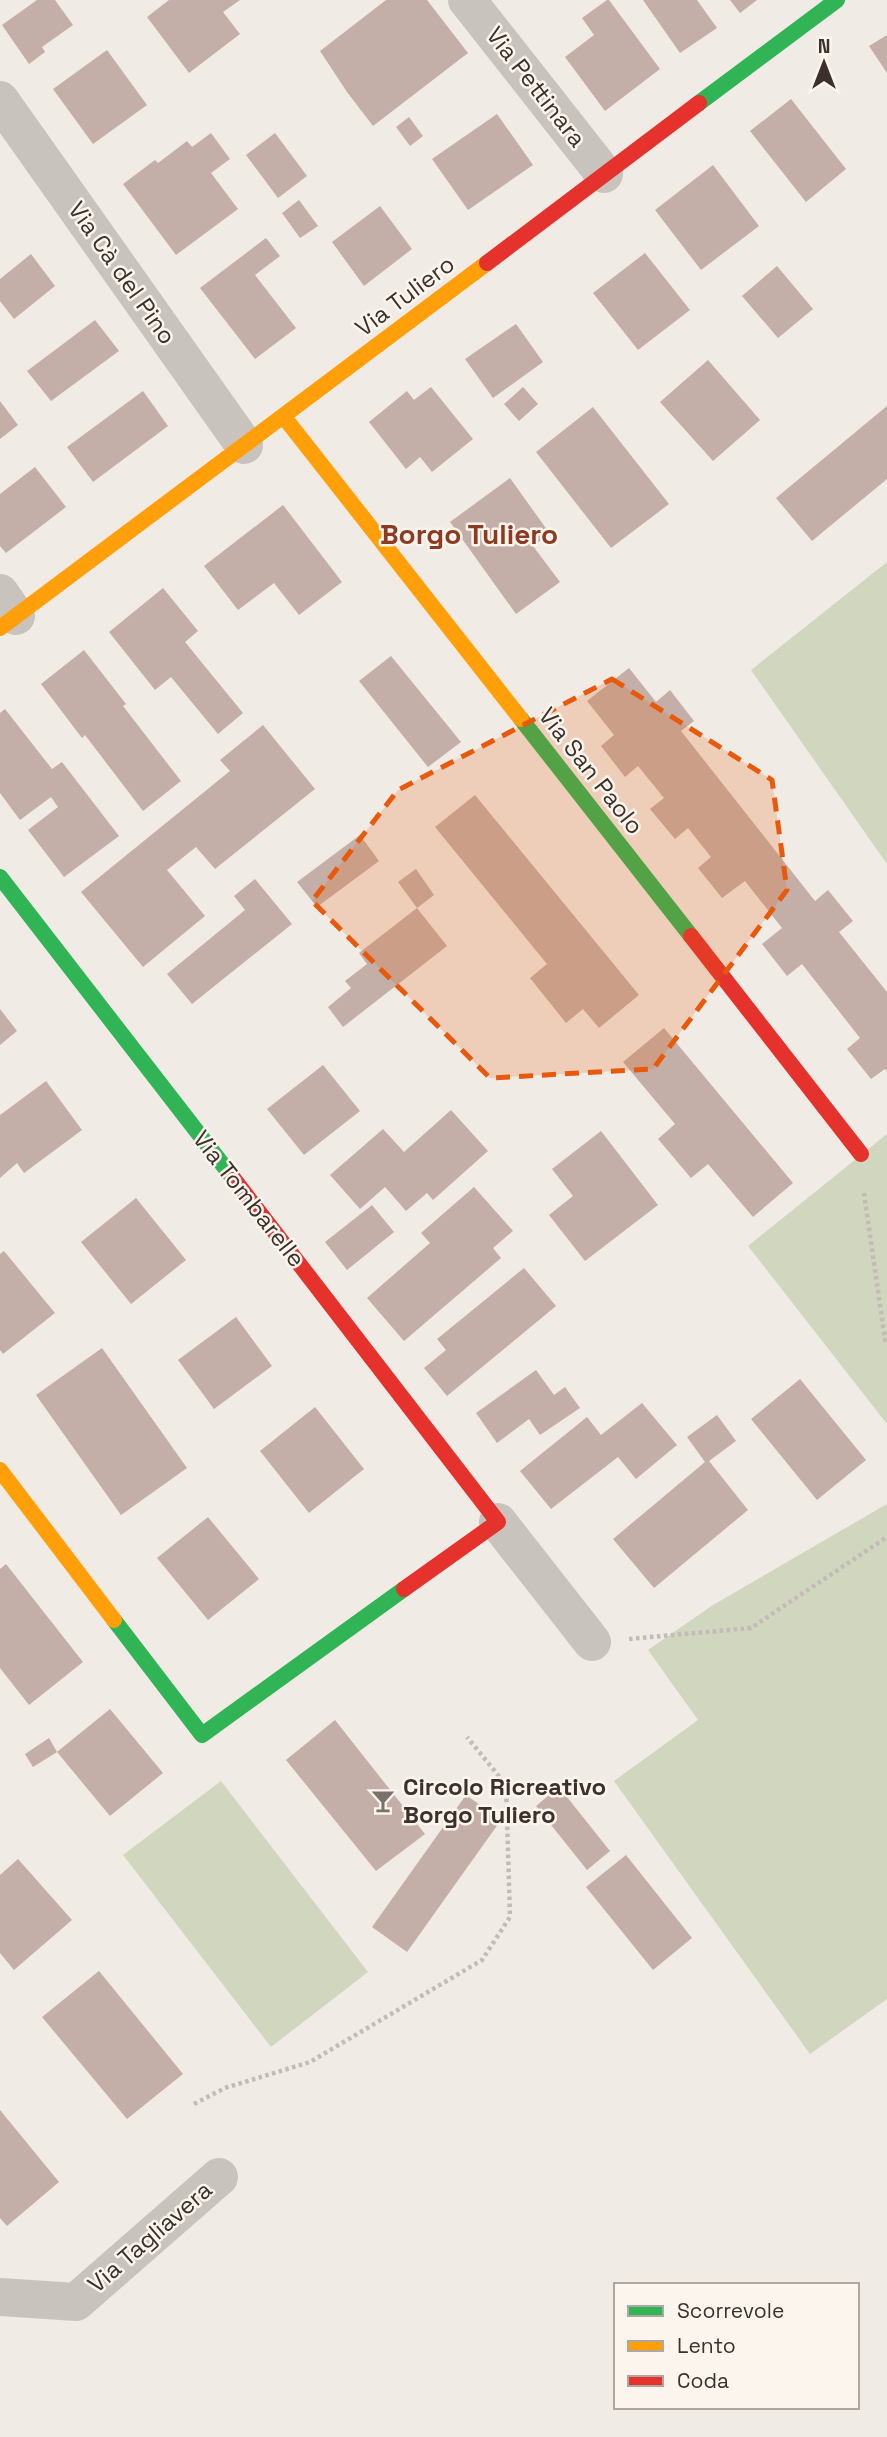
<svg xmlns="http://www.w3.org/2000/svg" width="887" height="2437" font-family="'Space Grotesk',sans-serif">
  <style>
    .green { fill: #d1d6bf }
    .building { fill: #c3afa7 }
    .lines { fill: none; stroke-linecap: round; stroke-linejoin: round }
    .path { stroke: #c2bbb6; stroke-width: 4.5; stroke-dasharray: 3.5 3.5; stroke-linecap: butt }
    .street { stroke: #c9c3be; stroke-width: 38 }
    .fast { stroke: #30b455; stroke-width: 16 }
    .slow { stroke: #ff9f0a; stroke-width: 16 }
    .jam { stroke: #e5322d; stroke-width: 16 }
    .marked { fill: #e8590c; fill-opacity: 0.2; stroke: #e8590c; stroke-width: 5; stroke-dasharray: 14 9; stroke-linejoin: round }
    .labels { text-anchor: middle; stroke-width: 5; stroke-linejoin: round; paint-order: stroke }
    .street-label { font-size: 24px; fill: #3b302b; stroke: #fbf5ee }
    .poi-label { font-size: 24px; font-weight: bold; fill: #3b302b; stroke: #fbf5ee; text-anchor: start }
    .quarter-label { font-size: 28px; font-weight: bold; fill: #8c3b22; stroke: #fbf5ee }
  </style>
  <rect width="100%" height="100%" fill="#f0ebe5"/>
  <path class="green" d="M 887,562 L 887,864 L 751,670 Z
    M 887,1134 L 887,1424 L 748,1246 Z
    M 887,1504 L 887,1999 L 810,2054 L 614,1781 L 698,1720 L 648,1650 L 713,1605 Z
    M 221,1781 L 368,1972 L 271,2047 L 123,1855 Z"/>
  <path class="building" d="M 37,0 L 55,0 L 73,25 L 42,47 L 45,52 L 29,64 L 2,25 Z
    M 169,0 L 240,0 L 223,12 L 240,34 L 189,73 L 147,17 Z
    M 386,0 L 427,0 L 468,53 L 373,126 L 347,92 L 320,51 Z
    M 607,0 L 609,0 L 660,69 L 605,111 L 565,57 L 594,35 L 582,18 Z
    M 643,0 L 697,0 L 717,28 L 680,53 Z
    M 730,0 L 757,0 L 740,13 Z
    M 887,35 L 887,73 L 869,46 Z
    M 107,50 L 147,105 L 93,144 L 53,89 Z
    M 791,99 L 846,169 L 806,202 L 750,131 Z
    M 497,114 L 533,165 L 468,210 L 432,159 Z
    M 409,117 L 423,136 L 410,146 L 396,127 Z
    M 211,133 L 230,159 L 211,173 L 238,209 L 176,255 L 123,184 L 155,160 L 158,163 L 187,141 L 192,147 Z
    M 275,133 L 307,176 L 278,198 L 246,155 Z
    M 713,165 L 759,226 L 701,270 L 655,210 Z
    M 299,200 L 318,226 L 300,238 L 282,213 Z
    M 380,206 L 412,249 L 364,286 L 332,242 Z
    M 266,238 L 280,256 L 255,275 L 296,328 L 255,359 L 200,288 Z
    M 645,253 L 690,310 L 638,350 L 593,293 Z
    M 31,254 L 55,286 L 14,319 L 0,301 L 0,279 Z
    M 777,266 L 813,309 L 778,338 L 742,296 Z
    M 95,320 L 119,351 L 51,401 L 27,371 Z
    M 516,324 L 543,362 L 493,398 L 465,359 Z
    M 708,360 L 760,420 L 713,461 L 660,402 Z
    M 431,387 L 473,439 L 432,472 L 420,457 L 406,469 L 369,422 L 407,391 L 414,400 Z
    M 523,387 L 538,404 L 519,421 L 504,404 Z
    M 143,391 L 168,426 L 93,482 L 67,447 Z
    M 0,401 L 18,425 L 0,439 Z
    M 887,406 L 887,479 L 812,541 L 776,498 Z
    M 593,407 L 669,504 L 611,548 L 536,452 Z
    M 35,467 L 66,507 L 6,553 L 0,546 L 0,494 Z
    M 510,478 L 550,534 L 533,546 L 560,582 L 516,614 L 450,522 Z
    M 283,505 L 342,582 L 299,615 L 274,583 L 238,610 L 204,566 Z
    M 163,588 L 198,631 L 185,642 L 243,713 L 218,734 L 171,677 L 155,690 L 109,632 Z
    M 84,650 L 126,704 L 123,706 L 181,781 L 143,811 L 85,735 L 82,738 L 41,684 Z
    M 391,656 L 461,742 L 428,767 L 359,681 Z
    M 629,668 L 656,702 L 670,690 L 694,721 L 681,731 L 815,901 L 828,890 L 853,921 L 839,932 L 887,992 L 887,1071 L 885,1069 L 871,1079 L 847,1049 L 860,1038 L 802,964 L 787,976 L 762,944 L 782,928 L 745,881 L 722,898 L 698,868 L 711,857 L 688,828 L 675,839 L 650,809 L 664,798 L 638,766 L 625,777 L 601,746 L 614,735 L 587,701 Z
    M 5,709 L 52,769 L 62,762 L 119,836 L 64,877 L 28,830 L 58,807 L 51,797 L 20,820 L 0,793 L 0,713 Z
    M 263,725 L 315,789 L 215,869 L 196,847 L 167,870 L 205,916 L 143,967 L 81,892 L 230,771 L 220,760 Z
    M 475,795 L 639,995 L 599,1028 L 583,1009 L 566,1023 L 530,978 L 547,964 L 435,827 Z
    M 360,835 L 379,861 L 317,907 L 297,882 Z
    M 416,869 L 434,895 L 417,908 L 398,882 Z
    M 255,879 L 292,924 L 192,1004 L 167,974 L 245,910 L 234,896 Z
    M 417,908 L 447,946 L 343,1027 L 328,1007 L 351,988 L 345,981 L 367,964 L 359,953 Z
    M 0,1009 L 17,1031 L 0,1045 Z
    M 664,1028 L 793,1183 L 753,1217 L 708,1164 L 691,1178 L 658,1139 L 675,1124 L 623,1062 Z
    M 323,1065 L 360,1111 L 304,1155 L 267,1109 Z
    M 46,1081 L 82,1130 L 24,1173 L 17,1163 L 0,1178 L 0,1115 Z
    M 451,1110 L 488,1151 L 433,1200 L 427,1193 L 406,1211 L 385,1187 L 360,1209 L 330,1175 L 383,1129 L 404,1152 Z
    M 601,1131 L 658,1205 L 585,1261 L 549,1215 L 573,1196 L 552,1169 Z
    M 474,1187 L 513,1231 L 493,1248 L 501,1258 L 404,1341 L 367,1298 L 430,1243 L 421,1233 Z
    M 136,1198 L 186,1260 L 131,1304 L 81,1242 Z
    M 372,1205 L 394,1232 L 347,1270 L 325,1242 Z
    M 4,1251 L 55,1313 L 3,1354 L 0,1350 L 0,1254 Z
    M 524,1268 L 556,1306 L 447,1396 L 424,1368 L 446,1350 L 437,1339 Z
    M 236,1317 L 272,1366 L 214,1409 L 178,1360 Z
    M 102,1348 L 187,1468 L 121,1515 L 36,1395 Z
    M 536,1370 L 554,1395 L 565,1387 L 580,1408 L 540,1435 L 529,1419 L 497,1443 L 476,1413 Z
    M 800,1379 L 866,1460 L 817,1500 L 751,1419 Z
    M 642,1403 L 677,1445 L 636,1479 L 618,1457 L 551,1509 L 520,1471 L 587,1417 L 601,1435 Z
    M 315,1407 L 364,1469 L 309,1513 L 260,1451 Z
    M 717,1415 L 736,1441 L 709,1461 L 748,1510 L 654,1588 L 613,1539 L 705,1462 L 687,1437 Z
    M 208,1517 L 259,1579 L 208,1620 L 157,1558 Z
    M 6,1564 L 83,1662 L 29,1705 L 0,1668 L 0,1569 Z
    M 110,1709 L 163,1773 L 110,1816 L 57,1752 L 33,1767 L 25,1754 L 49,1738 L 57,1752 Z
    M 335,1720 L 425,1834 L 376,1871 L 286,1760 Z
    M 559,1787 L 610,1851 L 587,1870 L 536,1806 Z
    M 466,1795 L 501,1820 L 407,1952 L 372,1927 Z
    M 626,1855 L 692,1938 L 653,1970 L 586,1887 Z
    M 18,1859 L 72,1920 L 14,1970 L 0,1953 L 0,1875 Z
    M 99,1971 L 183,2074 L 127,2119 L 42,2017 Z
    M 0,2110 L 59,2182 L 7,2226 L 0,2218 Z"/>
  <g class="lines">
    <path class="path" d="M 864,1193 L 885,1340 L 887,1338
      M 629,1639 L 751,1628 L 887,1537
      M 194,2104 L 225,2088 L 310,2062 L 482,1960 L 510,1917 L 506,1785 L 467,1737"/>
    <path class="street" d="M 467,0 L 604,174
      M 0,100 L 244,445
      M 0,593 L 16,616
      M 498,1522 L 592,1642
      M 0,2297 L 76,2302 L 219,2177"/>
    <path class="fast" d="M 699,103 L 837,0
      M 521,719 L 691,936
      M 0,877 L 233,1178
      M 114,1620 L 202,1735 L 404,1589"/>
    <path class="slow" d="M 284,417 L 521,719
      M 0,628 L 487,263
      M 0,1470 L 114,1620"/>
    <path class="jam" d="M 487,263 L 699,103
      M 691,936 L 861,1154
      M 233,1178 L 498,1522 L 404,1589"/>
  </g>
  <path class="marked" d="M 612,679 L 772,780 L 787,890 L 653,1069 L 490,1078 L 312,901 L 398,790 Z"/>
  <defs>
    <g id="bar-bare" transform="scale(1.89)"><path d="M-6-5H6L.8 .8V4.5H3.5V6h-7V4.5H-.8V.8Z" fill="#7a716c" stroke="#fbf5ee" stroke-width="2.5" paint-order="stroke"/></g>
  </defs>
  <g fill-rule="evenodd">
    <use href="#bar-bare" x="383" y="1801"/>
  </g>
  <g class="labels">
    <g class="street-label">
      <text transform="translate(536 87) rotate(52)" y="8">Via Pettinara</text>
      <text transform="translate(122 273) rotate(55)" y="8">Via Cà del Pino</text>
      <text transform="translate(405 296) rotate(-37)" y="8">Via Tuliero</text>
      <text transform="translate(591 771) rotate(52)" y="8">Via San Paolo</text>
      <text transform="translate(249 1199) rotate(52)" y="8">Via Tombarelle</text>
      <text transform="translate(150 2237) rotate(-41)" y="8">Via Tagliavera</text>
    </g>
    <g class="poi-label">
      <text x="403" y="1795">Circolo Ricreativo<tspan x="403" dy="28">Borgo Tuliero</tspan></text>
    </g>
    <g class="quarter-label">
      <text x="469" y="544">Borgo Tuliero</text>
    </g>
  </g>
  <rect x="614" y="2283" width="245" height="126" fill="#fbf5ee" stroke="#aea6a0" stroke-width="2"/>
  <rect x="628" y="2306" width="35" height="10" fill="#30b455" stroke="#aea6a0" stroke-width="2"/>
  <text x="677" y="2318" font-size="21" fill="#3b302b">Scorrevole</text>
  <rect x="628" y="2341" width="35" height="10" fill="#ff9f0a" stroke="#aea6a0" stroke-width="2"/>
  <text x="677" y="2353" font-size="21" fill="#3b302b">Lento</text>
  <rect x="628" y="2376" width="35" height="10" fill="#e5322d" stroke="#aea6a0" stroke-width="2"/>
  <text x="677" y="2388" font-size="21" fill="#3b302b">Coda</text>
  <g transform="translate(824 63)" stroke="#fbf5ee" stroke-width="5" paint-order="stroke">
  <path d="M0-5L12 26L0 18L-12 26Z" fill="#3b302b"/>
  <text y="-10" font-size="19" font-weight="bold" text-anchor="middle" fill="#3b302b">N</text>
  </g>
</svg>
